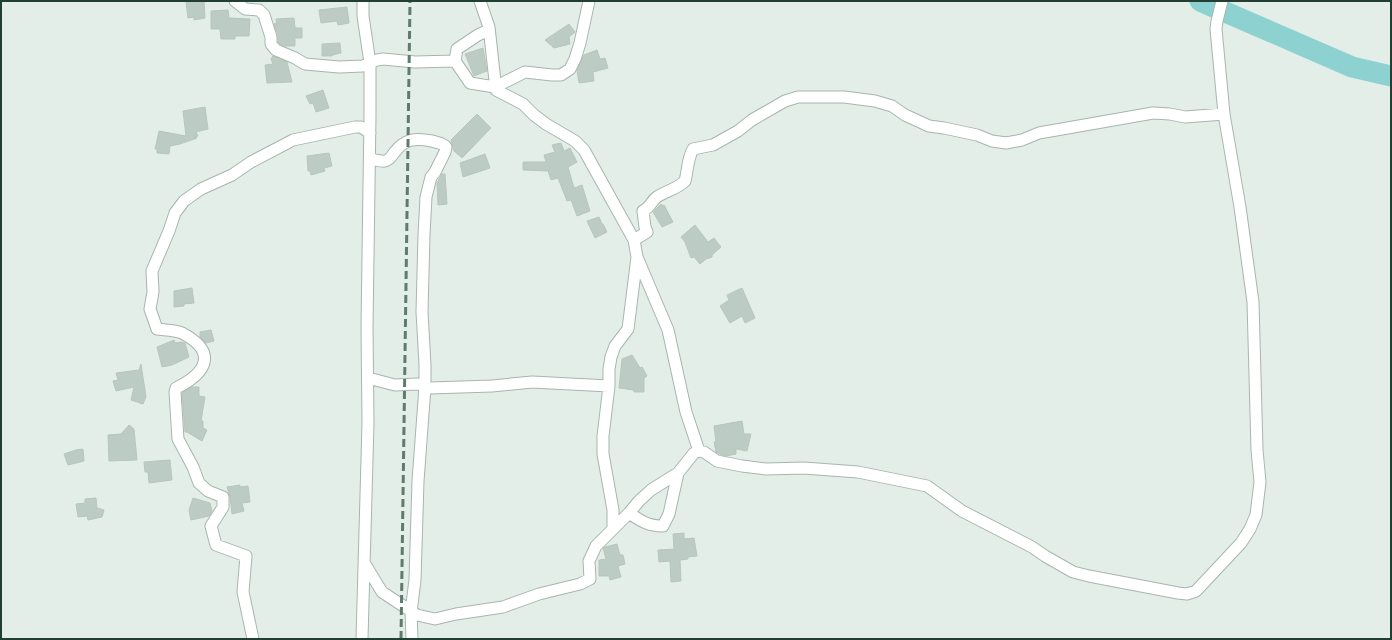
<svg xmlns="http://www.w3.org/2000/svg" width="1392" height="640" font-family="'Varela Round',sans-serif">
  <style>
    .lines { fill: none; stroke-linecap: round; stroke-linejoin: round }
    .river { stroke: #8dd2d0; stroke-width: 21 }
    .building { fill: #bccbc3; stroke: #b7c7bd }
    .street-casing { stroke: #a6b6ae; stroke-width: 13 }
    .street { stroke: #fff; stroke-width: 11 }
    .rail { stroke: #5e7b6e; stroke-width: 3; stroke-dasharray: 8 4; stroke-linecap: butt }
  </style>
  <rect width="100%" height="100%" fill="#e4eee8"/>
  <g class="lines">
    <path class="river" d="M 1200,1 L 1352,67 L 1391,76"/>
  </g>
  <path class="building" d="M 198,1 L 204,1 L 205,18 L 194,20 L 194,17 L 188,18 L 186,2 Z
    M 347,7 L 349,23 L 338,25 L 337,21 L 321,23 L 319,10 Z
    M 228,10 L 229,18 L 250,19 L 249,36 L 235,36 L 235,39 L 221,39 L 220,29 L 211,29 L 211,11 Z
    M 294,18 L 295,28 L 302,28 L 302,38 L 295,38 L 295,46 L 284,46 L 280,44 L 278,41 L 278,35 L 274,24 L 276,23 L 277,25 L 276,19 Z
    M 569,24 L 575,32 L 569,37 L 570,44 L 554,48 L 545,40 Z
    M 340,43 L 341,53 L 332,55 L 332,56 L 322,56 L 322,44 Z
    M 483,48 L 487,71 L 474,76 L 465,54 Z
    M 597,50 L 600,59 L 605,58 L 608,68 L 593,72 L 594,81 L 579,83 L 577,70 L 584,55 Z
    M 273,56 L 287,62 L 292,82 L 267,83 L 265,65 L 273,64 L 271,59 Z
    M 323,90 L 329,108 L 316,112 L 313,103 L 310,104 L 306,96 Z
    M 205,107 L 208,129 L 196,132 L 198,136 L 194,137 L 197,138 L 180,144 L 170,146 L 169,154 L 157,153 L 157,149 L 155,149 L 159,131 L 186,136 L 183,111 Z
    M 477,114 L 491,128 L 462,158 L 454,151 L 451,140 Z
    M 561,143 L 564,151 L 570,148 L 577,162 L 568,167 L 574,188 L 582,185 L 590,211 L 577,216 L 571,200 L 567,201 L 558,178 L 551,180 L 548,171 L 523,170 L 523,162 L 546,162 L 544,155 L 555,152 L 552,145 Z
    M 329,153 L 332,166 L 324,168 L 325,171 L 311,175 L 310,171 L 308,171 L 307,156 Z
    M 485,154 L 490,168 L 463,177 L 460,163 Z
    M 442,174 L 445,174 L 447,204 L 438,205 L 437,183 Z
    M 661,204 L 662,206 L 664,205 L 673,222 L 662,227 L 653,212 Z
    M 599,217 L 602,224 L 603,224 L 607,232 L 595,238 L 587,221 Z
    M 695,225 L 708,242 L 714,238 L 721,247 L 712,255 L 712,257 L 706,259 L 700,264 L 694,257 L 691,258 L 685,242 L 681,237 Z
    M 192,288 L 194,303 L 184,304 L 184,306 L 174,307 L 174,291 Z
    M 742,288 L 755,318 L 745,323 L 742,316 L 730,323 L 720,306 L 729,300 L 727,295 Z
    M 211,330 L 214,341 L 206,343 L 200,337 L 200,332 Z
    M 174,340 L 175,343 L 181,342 L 185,343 L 189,357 L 172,365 L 162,367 L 157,347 Z
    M 632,355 L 640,368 L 642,367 L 647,376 L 644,378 L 644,392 L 634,392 L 634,390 L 619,388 L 622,359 Z
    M 141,364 L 146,397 L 143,404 L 131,400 L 134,387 L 116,391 L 113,381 L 118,380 L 116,373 L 139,370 Z
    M 191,387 L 199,387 L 199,396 L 205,397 L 201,421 L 203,421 L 203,428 L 207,430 L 202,441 L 187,432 L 185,432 L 182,393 Z
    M 742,421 L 744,434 L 751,434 L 747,451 L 736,449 L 736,454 L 726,456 L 720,454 L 716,452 L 714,442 L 716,442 L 714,426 Z
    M 129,425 L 134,429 L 137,460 L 109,461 L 108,435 L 121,434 Z
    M 83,449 L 84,461 L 68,465 L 64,454 L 76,450 Z
    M 170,460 L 172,480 L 149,483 L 148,472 L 145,472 L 144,462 Z
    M 240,485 L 240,487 L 248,486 L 250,502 L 242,503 L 244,511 L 232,514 L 230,497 L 227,487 Z
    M 96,498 L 97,508 L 104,510 L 102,517 L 88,520 L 87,516 L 78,517 L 76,504 L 85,503 L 85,499 Z
    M 193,498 L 210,503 L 212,511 L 209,516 L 191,520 L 189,510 Z
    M 684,533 L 684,539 L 694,538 L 697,556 L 688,557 L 688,559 L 680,560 L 681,581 L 671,582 L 670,561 L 659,562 L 658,550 L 674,549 L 673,534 Z
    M 617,544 L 620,555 L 623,555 L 625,564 L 618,566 L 621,577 L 610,580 L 609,576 L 599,576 L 599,560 L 606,559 L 603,548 L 605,547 Z"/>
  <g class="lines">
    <g class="street-casing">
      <path id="street" d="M 235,1 L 245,9 L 259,10 L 264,15 L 271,37 L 271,44 L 276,50 L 295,58 L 305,64 L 339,67 L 363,66 L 377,60 L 383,59 L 415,62 L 455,61
        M 480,1 L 489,27 L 496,90 L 523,104 L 534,115 L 546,124 L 575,141 L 584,150 L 634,240 L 637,257 L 668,330 L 686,412 L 699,451
        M 489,30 L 478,35 L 457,49 L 455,61 L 470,83 L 495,87 L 525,72 L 552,75 L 561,75 L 570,69 L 575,59 L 580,43 L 589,1
        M 370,159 C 374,159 381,162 385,161 C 389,160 392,156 394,153 C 405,138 416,138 432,141 C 438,143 443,143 446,147 L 445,152 L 435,172 L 431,177 L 426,197 L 424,235 L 422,312 L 425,365 L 425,387 L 418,481 L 415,580 L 411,612 L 412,639
        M 634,240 L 647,232 L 645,227 L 643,211 C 652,206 651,201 657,197 C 666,191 677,189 685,181 C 688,170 687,160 693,149 L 713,145 L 738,131 L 752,120 L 785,101 L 798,97 L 844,97 L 875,101 L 892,106 L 905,115 L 929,126 L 944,128 L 977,135 L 992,141 L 1006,143 L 1022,140 L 1039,133 L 1153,113 L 1170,114 L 1185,117 L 1224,114
        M 368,378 L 395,385 L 418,384 L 430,388 L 492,386 L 532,382 L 609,386
        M 629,513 C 641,521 648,526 663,526 L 669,514 L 678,473
        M 613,528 L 613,510 L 603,454 L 603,436 L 609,386 L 609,369 L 611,357 L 615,346 L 628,329 L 637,257
        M 365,564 L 382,592 L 417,615 L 435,619 L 456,614 L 503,607 L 539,594 L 580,584 L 590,579 L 589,561 L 596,546 L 629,513 L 639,501 L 651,490 L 678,473 L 694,453 L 699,451 L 704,452 L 717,461 L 742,466 L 766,469 L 804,468 L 858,472 L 927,486 L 962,511 L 1032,547 L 1045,556 L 1073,572 L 1089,576 L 1178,593 L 1187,594 L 1196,591 L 1241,543 L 1250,529 L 1256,515 L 1260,482 L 1257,450 L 1253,302 L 1240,207 L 1224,114 L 1216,29 L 1217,21 L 1222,1
        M 253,639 L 243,592 L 246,556 L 216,545 L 211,526 L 223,507 L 223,497 L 208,491 L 199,483 L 193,467 L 178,439 L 175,392 L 176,388 C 207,373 218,352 182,333 C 175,330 165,330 157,329 L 150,309 L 153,292 L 152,271 L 169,231 L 175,213 L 184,201 L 201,189 L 232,175 L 251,162 L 293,140 L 355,127 L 361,127 L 370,133
        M 362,639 L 368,423 L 367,328 L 370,115 L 370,63 L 363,16 L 363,1"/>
    </g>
    <use href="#street" class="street"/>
    <path class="rail" d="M 401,639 L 410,1"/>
  </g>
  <rect width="1392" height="640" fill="none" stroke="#233f33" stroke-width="4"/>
</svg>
